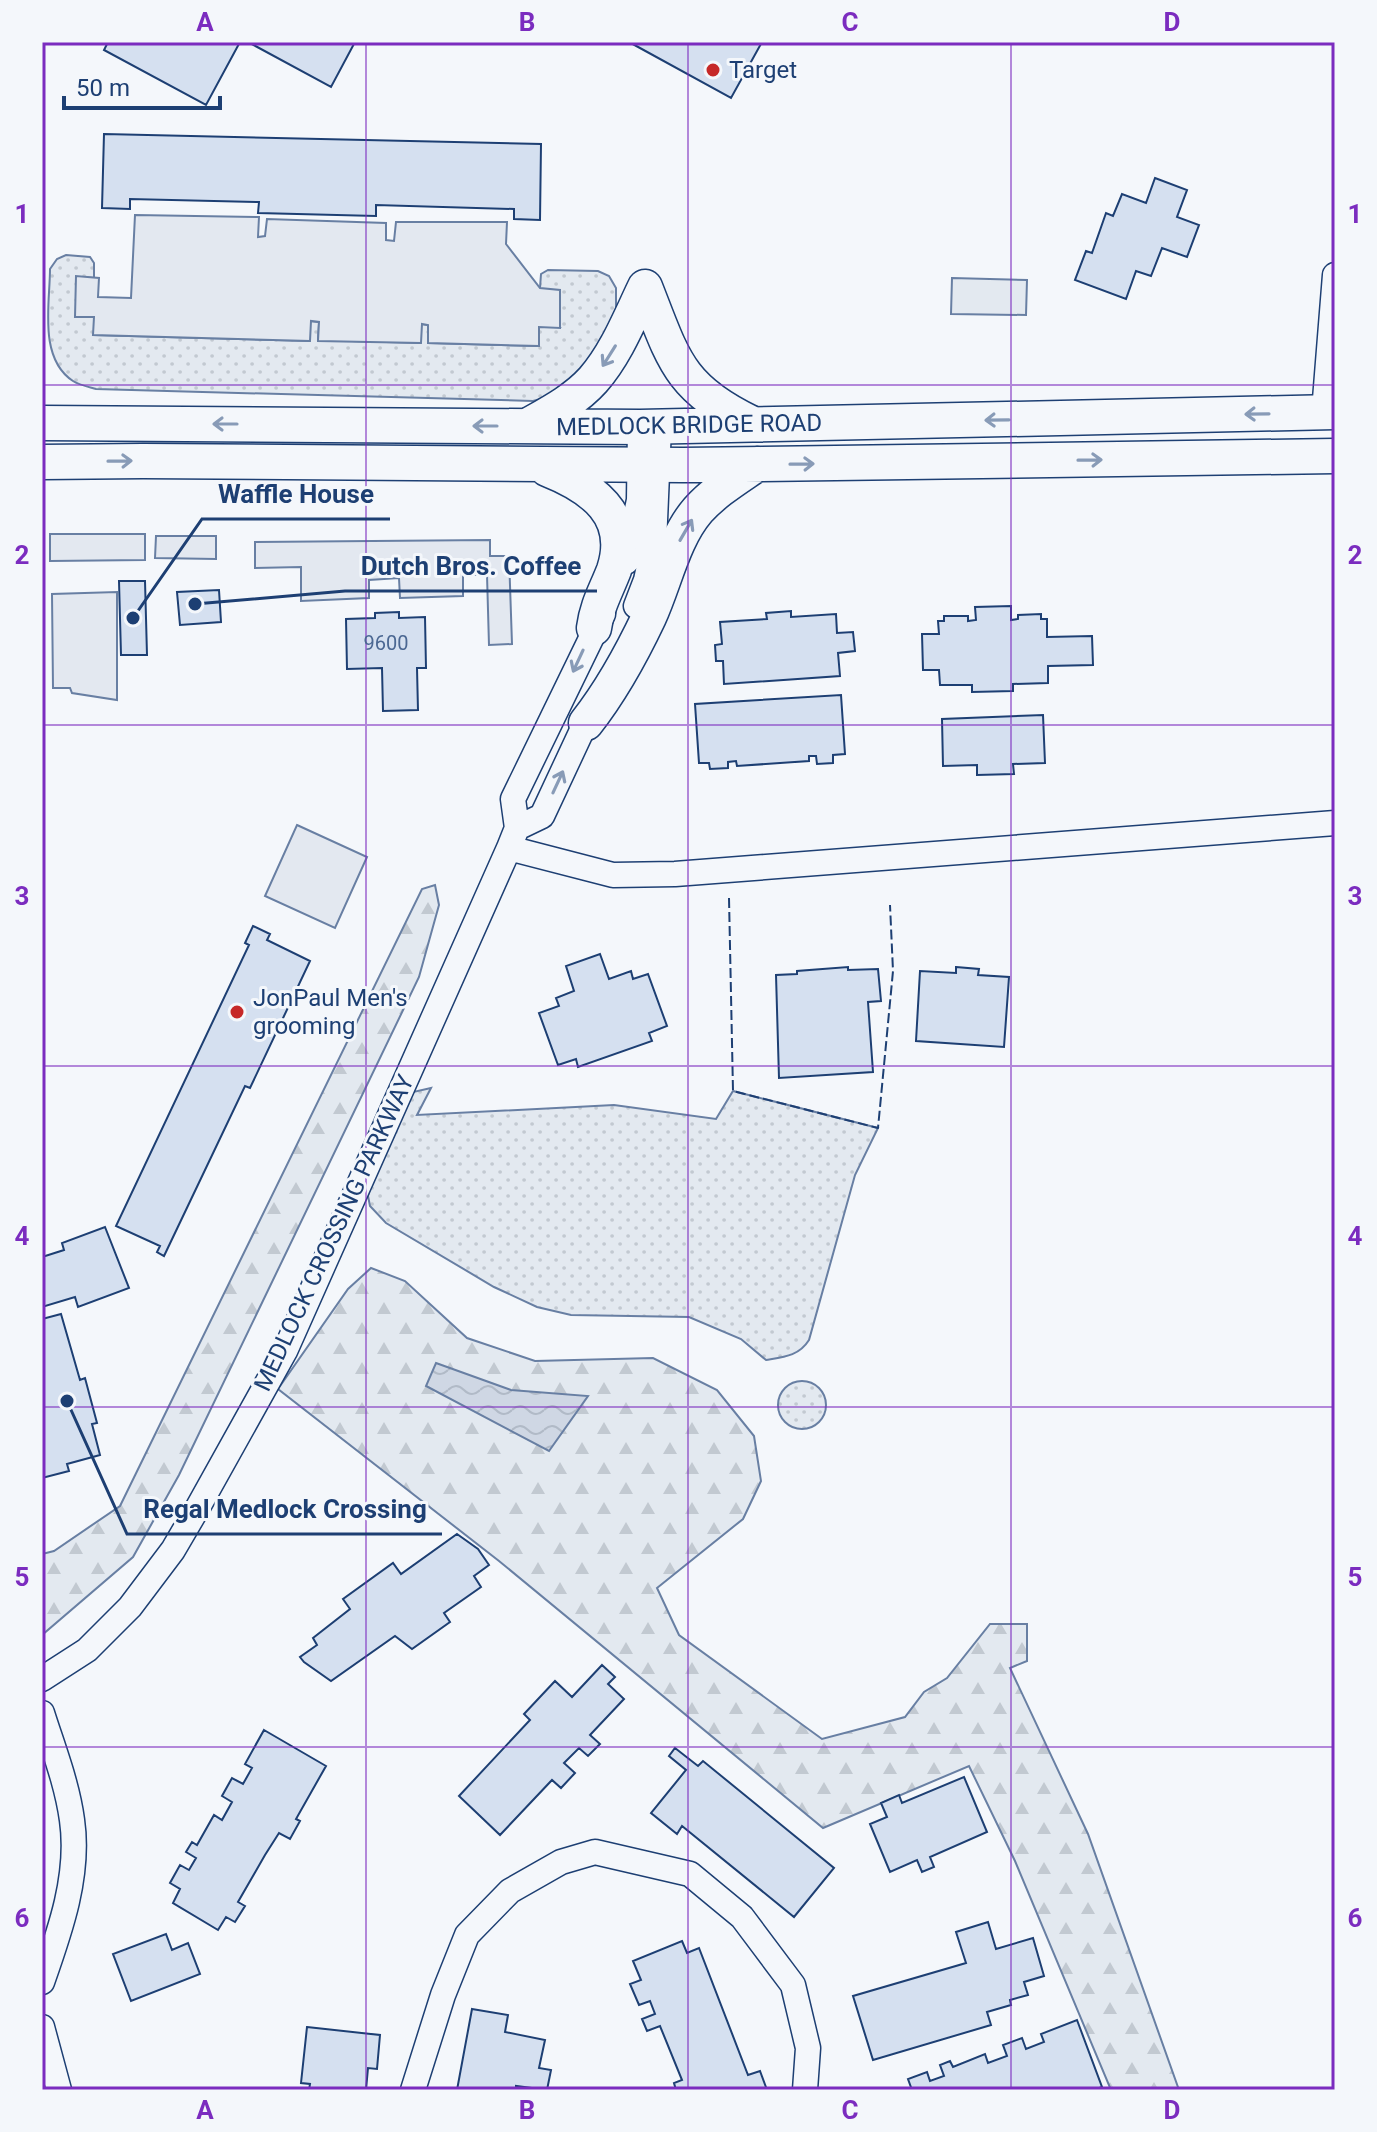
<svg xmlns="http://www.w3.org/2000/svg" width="1377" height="2132" font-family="Roboto,sans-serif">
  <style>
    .grass { fill: url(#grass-dots); stroke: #687fa3; stroke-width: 2 }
    .forest { fill: url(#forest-firs); stroke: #687fa3; stroke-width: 2 }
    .pitch { fill: #e3e9f0; stroke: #687fa3; stroke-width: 2 }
    .parking { fill: #e3e8f0; stroke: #687fa3; stroke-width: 2 }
    .water { fill: url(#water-waves); stroke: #687fa3; stroke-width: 2 }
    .building { fill: #d5e0f0; stroke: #1d3f73; stroke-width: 2 }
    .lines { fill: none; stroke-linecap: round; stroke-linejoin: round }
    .minor-casing { stroke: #1d3f73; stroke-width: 27 }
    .highway-casing { stroke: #1d3f73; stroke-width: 37 }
    .minor { stroke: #f4f7fb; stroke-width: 24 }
    .highway { stroke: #f4f7fb; stroke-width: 34 }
    .fence { stroke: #1d3f73; stroke-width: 2; stroke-dasharray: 10 4; stroke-linecap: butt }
    .oneway { stroke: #889bb7 }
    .grid { fill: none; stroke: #7b2cbf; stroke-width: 2; stroke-opacity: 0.55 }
    .poi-dot { fill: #c62828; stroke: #f4f7fb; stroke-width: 3 }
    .labels { text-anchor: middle; stroke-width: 6; stroke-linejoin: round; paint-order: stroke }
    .number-label { font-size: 20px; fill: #4b6792 }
    .poi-label { font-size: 24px; fill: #1d3f73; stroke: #f4f7fb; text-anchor: start }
    .street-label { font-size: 24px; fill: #1d3f73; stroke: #f4f7fb }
    .leader { fill: none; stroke: #1d3f73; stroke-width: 3 }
    .callout-dot { fill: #1d3f73; stroke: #f4f7fb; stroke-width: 3 }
    .callout-label { font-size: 26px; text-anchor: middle; font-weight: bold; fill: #1d3f73; stroke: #f4f7fb; stroke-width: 6; stroke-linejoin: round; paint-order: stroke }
    .neatline { fill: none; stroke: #7b2cbf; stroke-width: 3 }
    .grid-label { font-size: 26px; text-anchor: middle; font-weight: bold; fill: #7b2cbf }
  </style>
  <defs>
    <pattern id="grass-dots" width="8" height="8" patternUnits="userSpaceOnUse" patternTransform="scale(2)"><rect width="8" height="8" fill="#e3e9f0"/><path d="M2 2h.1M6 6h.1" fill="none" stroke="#c2c9d1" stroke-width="1.8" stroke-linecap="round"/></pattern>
    <pattern id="forest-firs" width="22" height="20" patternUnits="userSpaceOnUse" patternTransform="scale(2)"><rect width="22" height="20" fill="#e3e9f0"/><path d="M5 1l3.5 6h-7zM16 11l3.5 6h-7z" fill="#c2c9d1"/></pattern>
    <pattern id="water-waves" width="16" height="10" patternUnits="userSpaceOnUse" patternTransform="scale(2)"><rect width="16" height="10" fill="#cfd7e4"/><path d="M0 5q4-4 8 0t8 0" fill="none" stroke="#b1bac7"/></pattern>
  </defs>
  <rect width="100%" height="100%" fill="#f4f7fb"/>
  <path class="grass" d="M 66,255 L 90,257 L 94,263 L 94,278 L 76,277 L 76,317 L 94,317 L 94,335 L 309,341 L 310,321 L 319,322 L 318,340 L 420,343 L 421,324 L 428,325 L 429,343 L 539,346 L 539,327 L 560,327 L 540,288 L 541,274 L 548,270 L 598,271 L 609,276 L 616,288 L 616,309 L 584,379 L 548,397 L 533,401 L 96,389 C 89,387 79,385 73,381 C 38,358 50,303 50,269 L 57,259 Z
    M 431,1088 L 417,1115 L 614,1105 L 716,1119 L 733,1091 L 878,1128 L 855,1175 L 809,1340 C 799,1356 784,1357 766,1360 L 741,1339 L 689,1317 L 571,1315 L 537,1307 L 494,1287 L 386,1223 L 370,1206 L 368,1196 L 372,1176 L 413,1092 Z
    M778 1405a24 24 0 1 1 48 0a24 24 0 1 1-48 0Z"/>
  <path class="forest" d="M 435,885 L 439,905 L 419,977 L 179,1475 L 133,1557 L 42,1635 L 42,1554 L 54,1551 L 120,1506 L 422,889 Z
    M 371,1268 L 405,1281 L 467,1338 L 535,1361 L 653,1358 L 717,1390 L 754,1436 L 761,1481 L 743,1519 L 657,1588 L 679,1635 L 822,1739 L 905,1717 L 924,1692 L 947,1678 L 990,1624 L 1027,1624 L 1027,1661 L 1010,1668 L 1088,1834 L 1179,2090 L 1111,2090 L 1015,1861 L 969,1766 L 823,1828 L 499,1561 L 278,1389 L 348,1289 Z"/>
  <path class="pitch" d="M 952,278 L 1027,280 L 1026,315 L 951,314 Z"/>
  <path class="parking" d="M 135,215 L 259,217 L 258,237 L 265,236 L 267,219 L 386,223 L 386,240 L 394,241 L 396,222 L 507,222 L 506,244 L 540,288 L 560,290 L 560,328 L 539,327 L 539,346 L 428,343 L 428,325 L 422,324 L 421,343 L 318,341 L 319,322 L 311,321 L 310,341 L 93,335 L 94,317 L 75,317 L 76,276 L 99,278 L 98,297 L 131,298 Z
    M 50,534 L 145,534 L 145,560 L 50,561 Z
    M 156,536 L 216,536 L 216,559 L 155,558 Z
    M 490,540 L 490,556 L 509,556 L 512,644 L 489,645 L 487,575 L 463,575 L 463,596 L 400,598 L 399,578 L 369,580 L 369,598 L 301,601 L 301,567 L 255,568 L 255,542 Z
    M 117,592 L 117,700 L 72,693 L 70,688 L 53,688 L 52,594 Z
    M 297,825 L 367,857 L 335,928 L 265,896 Z"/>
  <path class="water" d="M 436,1363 L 511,1390 L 588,1396 L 549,1451 L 426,1386 Z"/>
  <path class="building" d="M 108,42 L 240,42 L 206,105 L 104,50 Z
    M 248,42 L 355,42 L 331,87 Z
    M 629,42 L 762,42 L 731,98 Z
    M 104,134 L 541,144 L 540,220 L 514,219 L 514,209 L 376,205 L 376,216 L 258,213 L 259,202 L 130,199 L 130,209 L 102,208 Z
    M 1155,178 L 1187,190 L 1177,217 L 1199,225 L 1187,257 L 1162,248 L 1151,276 L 1136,271 L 1126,299 L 1075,280 L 1086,251 L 1092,253 L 1106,213 L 1113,216 L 1122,194 L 1146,203 Z
    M 119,581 L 145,581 L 147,655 L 121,655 Z
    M 219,590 L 221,622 L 180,625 L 177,592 Z
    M 1011,606 L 1011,620 L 1018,619 L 1018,615 L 1041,614 L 1041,619 L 1047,619 L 1047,637 L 1092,636 L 1093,665 L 1048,666 L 1048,683 L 1013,684 L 1013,691 L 972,692 L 972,685 L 940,685 L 939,670 L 923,670 L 922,634 L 939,634 L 938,621 L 944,621 L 944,616 L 968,616 L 968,621 L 976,620 L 975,607 Z
    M 791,611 L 791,617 L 836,614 L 837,633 L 853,632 L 855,651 L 838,653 L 840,676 L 724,684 L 723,661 L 716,661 L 715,645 L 722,644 L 720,622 L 767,619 L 766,613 Z
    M 399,612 L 399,618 L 425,617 L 426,668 L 417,668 L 418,710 L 383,711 L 382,668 L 347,669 L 346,619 L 375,618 L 375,613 Z
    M 841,695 L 845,754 L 833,755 L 833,763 L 817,764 L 816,756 L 809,756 L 809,761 L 737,766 L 736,761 L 728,762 L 728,768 L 710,769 L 709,763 L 699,763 L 695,704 Z
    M 1043,715 L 1045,763 L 1013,764 L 1014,774 L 977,775 L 977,765 L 943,766 L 942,719 Z
    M 253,926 L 270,934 L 267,940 L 310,961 L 250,1088 L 245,1086 L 164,1256 L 157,1252 L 160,1246 L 116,1226 L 249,945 L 245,943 Z
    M 600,954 L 609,979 L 631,971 L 633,979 L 648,974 L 667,1026 L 649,1033 L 652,1041 L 578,1067 L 576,1059 L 558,1065 L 539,1013 L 559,1006 L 556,998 L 574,991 L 566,966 Z
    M 848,967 L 848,970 L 878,969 L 881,1001 L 868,1002 L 873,1072 L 779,1078 L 776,975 L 797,974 L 797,971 Z
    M 956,967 L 979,969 L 978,975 L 1009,977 L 1004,1047 L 916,1041 L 920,971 L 956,973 Z
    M 105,1227 L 129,1288 L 78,1307 L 75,1297 L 42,1307 L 42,1257 L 64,1250 L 62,1243 Z
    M 61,1314 L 80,1380 L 85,1378 L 97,1423 L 92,1424 L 100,1455 L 67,1464 L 69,1471 L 42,1478 L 42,1319 Z
    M 457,1534 L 478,1549 L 489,1565 L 474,1576 L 481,1587 L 444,1613 L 450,1622 L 412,1649 L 395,1636 L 331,1681 L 304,1662 L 300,1657 L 317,1645 L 313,1638 L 350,1609 L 343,1599 L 393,1563 L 401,1574 Z
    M 602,1665 L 615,1677 L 608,1684 L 624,1699 L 590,1735 L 600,1744 L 588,1756 L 579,1748 L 564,1763 L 575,1773 L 561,1788 L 552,1780 L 500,1835 L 459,1796 L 530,1720 L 524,1714 L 555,1681 L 572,1697 Z
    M 264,1730 L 326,1766 L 296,1819 L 300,1821 L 290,1839 L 279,1833 L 265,1855 L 238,1902 L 245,1906 L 235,1922 L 226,1917 L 218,1930 L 173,1903 L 180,1889 L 170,1883 L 180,1865 L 189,1870 L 196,1858 L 186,1852 L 192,1842 L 197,1845 L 214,1815 L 222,1820 L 232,1802 L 222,1796 L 232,1778 L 243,1784 L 252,1768 L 245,1764 Z
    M 675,1748 L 698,1766 L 703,1761 L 834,1868 L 794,1917 L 682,1826 L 677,1834 L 651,1813 L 686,1770 L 669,1756 Z
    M 964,1777 L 987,1832 L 930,1857 L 934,1867 L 922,1872 L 917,1860 L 890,1872 L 870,1824 L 887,1817 L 881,1803 L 899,1795 L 902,1803 Z
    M 988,1922 L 996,1949 L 1033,1938 L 1044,1976 L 1024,1982 L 1028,1995 L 1010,2000 L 1011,2005 L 987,2012 L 991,2025 L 873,2060 L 853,1996 L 966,1963 L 956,1932 Z
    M 166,1934 L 172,1950 L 188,1943 L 200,1974 L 131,2001 L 113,1954 Z
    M 682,1941 L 687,1953 L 699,1948 L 748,2075 L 760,2071 L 767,2090 L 676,2090 L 674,2083 L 682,2080 L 660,2026 L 647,2031 L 642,2019 L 655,2014 L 650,2001 L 639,2005 L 630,1984 L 641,1980 L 633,1961 Z
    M 472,2009 L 508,2015 L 505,2032 L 545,2040 L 539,2068 L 551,2070 L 547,2090 L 516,2086 L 516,2090 L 457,2090 Z
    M 1077,2020 L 1102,2087 L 1094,2090 L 912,2090 L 908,2079 L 927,2072 L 930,2081 L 944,2076 L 940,2065 L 950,2061 L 953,2067 L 985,2054 L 988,2063 L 1007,2056 L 1003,2045 L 1022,2038 L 1026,2049 L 1044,2042 L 1041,2034 Z
    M 307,2027 L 380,2035 L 377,2069 L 368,2068 L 366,2090 L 309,2090 L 310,2084 L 301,2083 Z"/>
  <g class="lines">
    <g class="minor-casing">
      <path id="minor" d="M 1324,412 L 1335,275
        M 626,562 L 639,500 L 640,427
        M 636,606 L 646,580 L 654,544 L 659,427
        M 517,828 L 542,816 L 592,709
        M 509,848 L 613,875 L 675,874 L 1335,823
        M 42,1679 L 87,1650 L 130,1607 L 173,1550 L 197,1509 L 285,1351 L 509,848 L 517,828 L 513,799 L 603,614
        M 42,1713 C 53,1748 67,1783 72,1820 C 80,1875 60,1931 42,1982
        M 42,2027 L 59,2090
        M 413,2090 L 443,1995 L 467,1935 L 510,1891 L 561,1862 L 595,1852 L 690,1874 L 742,1917 L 793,1985 L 808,2048 L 805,2090"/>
    </g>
    <g class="highway-casing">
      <path id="highway" d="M 645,287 C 673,358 678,388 751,423
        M 42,423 L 640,427 L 1335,412
        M 527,426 C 550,413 575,400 593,380 C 616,354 630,318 645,287
        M 42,462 L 143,461 L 683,465 L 1335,456
        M 547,469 C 592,487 632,515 614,570 C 606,591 597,605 594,628
        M 586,723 C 612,690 631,655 649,617 C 665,582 673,539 698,510 C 715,491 737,478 757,464"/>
    </g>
    <use href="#minor" class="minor"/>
    <use href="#highway" class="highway"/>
    <path class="fence" d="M 729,898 L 733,1091 L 878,1128 L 893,971 L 890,905"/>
  </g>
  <defs><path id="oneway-shaft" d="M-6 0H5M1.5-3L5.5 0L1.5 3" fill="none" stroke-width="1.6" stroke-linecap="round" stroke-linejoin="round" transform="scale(2)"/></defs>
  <g class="oneway">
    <use href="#oneway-shaft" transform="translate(609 356) rotate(122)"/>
    <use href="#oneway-shaft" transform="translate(1257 414) rotate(179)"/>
    <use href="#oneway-shaft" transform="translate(997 420) rotate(179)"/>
    <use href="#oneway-shaft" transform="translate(225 424) rotate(-180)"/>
    <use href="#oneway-shaft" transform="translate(485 426) rotate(-180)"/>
    <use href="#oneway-shaft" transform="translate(1090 460) rotate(-1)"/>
    <use href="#oneway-shaft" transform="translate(120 461) rotate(-1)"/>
    <use href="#oneway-shaft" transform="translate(802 464) rotate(-1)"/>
    <use href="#oneway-shaft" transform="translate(686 530) rotate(-60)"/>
    <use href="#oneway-shaft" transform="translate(578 661) rotate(115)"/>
    <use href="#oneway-shaft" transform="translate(558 782) rotate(-65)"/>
  </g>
  <path class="grid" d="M 366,42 L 366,2090M 688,42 L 688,2090M 1011,42 L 1011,2090M 42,385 L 1335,385M 42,725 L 1335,725M 42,1066 L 1335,1066M 42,1407 L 1335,1407M 42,1747 L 1335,1747"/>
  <g class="poi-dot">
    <circle cx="713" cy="70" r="8"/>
    <circle cx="237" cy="1012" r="8"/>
  </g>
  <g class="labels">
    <g class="number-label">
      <text x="386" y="650">9600</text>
    </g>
    <g class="poi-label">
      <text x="729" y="78">Target</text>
      <text x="253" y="1006">JonPaul Men's<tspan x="253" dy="28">grooming</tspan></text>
    </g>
    <g class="street-label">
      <text transform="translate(689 425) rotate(-1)" y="8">MEDLOCK BRIDGE ROAD</text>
      <text transform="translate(334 1233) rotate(-65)" y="8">MEDLOCK CROSSING PARKWAY</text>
    </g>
  </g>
  <path class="leader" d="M133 618L202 519H390M195 604L345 591H597M67 1401L127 1534H442"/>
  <g class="callout-dot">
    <circle cx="133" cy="618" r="8"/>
    <circle cx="195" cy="604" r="8"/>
    <circle cx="67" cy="1401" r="8"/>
  </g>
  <g class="callout-label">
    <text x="296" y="503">Waffle House</text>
    <text x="471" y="575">Dutch Bros. Coffee</text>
    <text x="285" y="1518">Regal Medlock Crossing</text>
  </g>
  <rect width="1377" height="2132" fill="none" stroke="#f4f7fb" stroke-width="88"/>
  <path d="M64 96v12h156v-12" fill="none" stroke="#1d3f73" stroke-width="4"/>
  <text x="76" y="96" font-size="24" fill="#1d3f73" stroke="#f4f7fb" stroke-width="6" paint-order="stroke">50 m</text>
  <rect x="44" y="44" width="1289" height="2044" class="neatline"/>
  <g class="grid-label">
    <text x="205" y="31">A</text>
    <text x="527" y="31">B</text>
    <text x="850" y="31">C</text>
    <text x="1172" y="31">D</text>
    <text x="22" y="223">1</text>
    <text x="1355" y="223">1</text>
    <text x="22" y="564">2</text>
    <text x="1355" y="564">2</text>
    <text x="22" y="905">3</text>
    <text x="1355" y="905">3</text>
    <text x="22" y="1245">4</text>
    <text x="1355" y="1245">4</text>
    <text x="22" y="1586">5</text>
    <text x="1355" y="1586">5</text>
    <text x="22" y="1927">6</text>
    <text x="1355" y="1927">6</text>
    <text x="205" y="2119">A</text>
    <text x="527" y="2119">B</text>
    <text x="850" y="2119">C</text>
    <text x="1172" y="2119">D</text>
  </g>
</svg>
